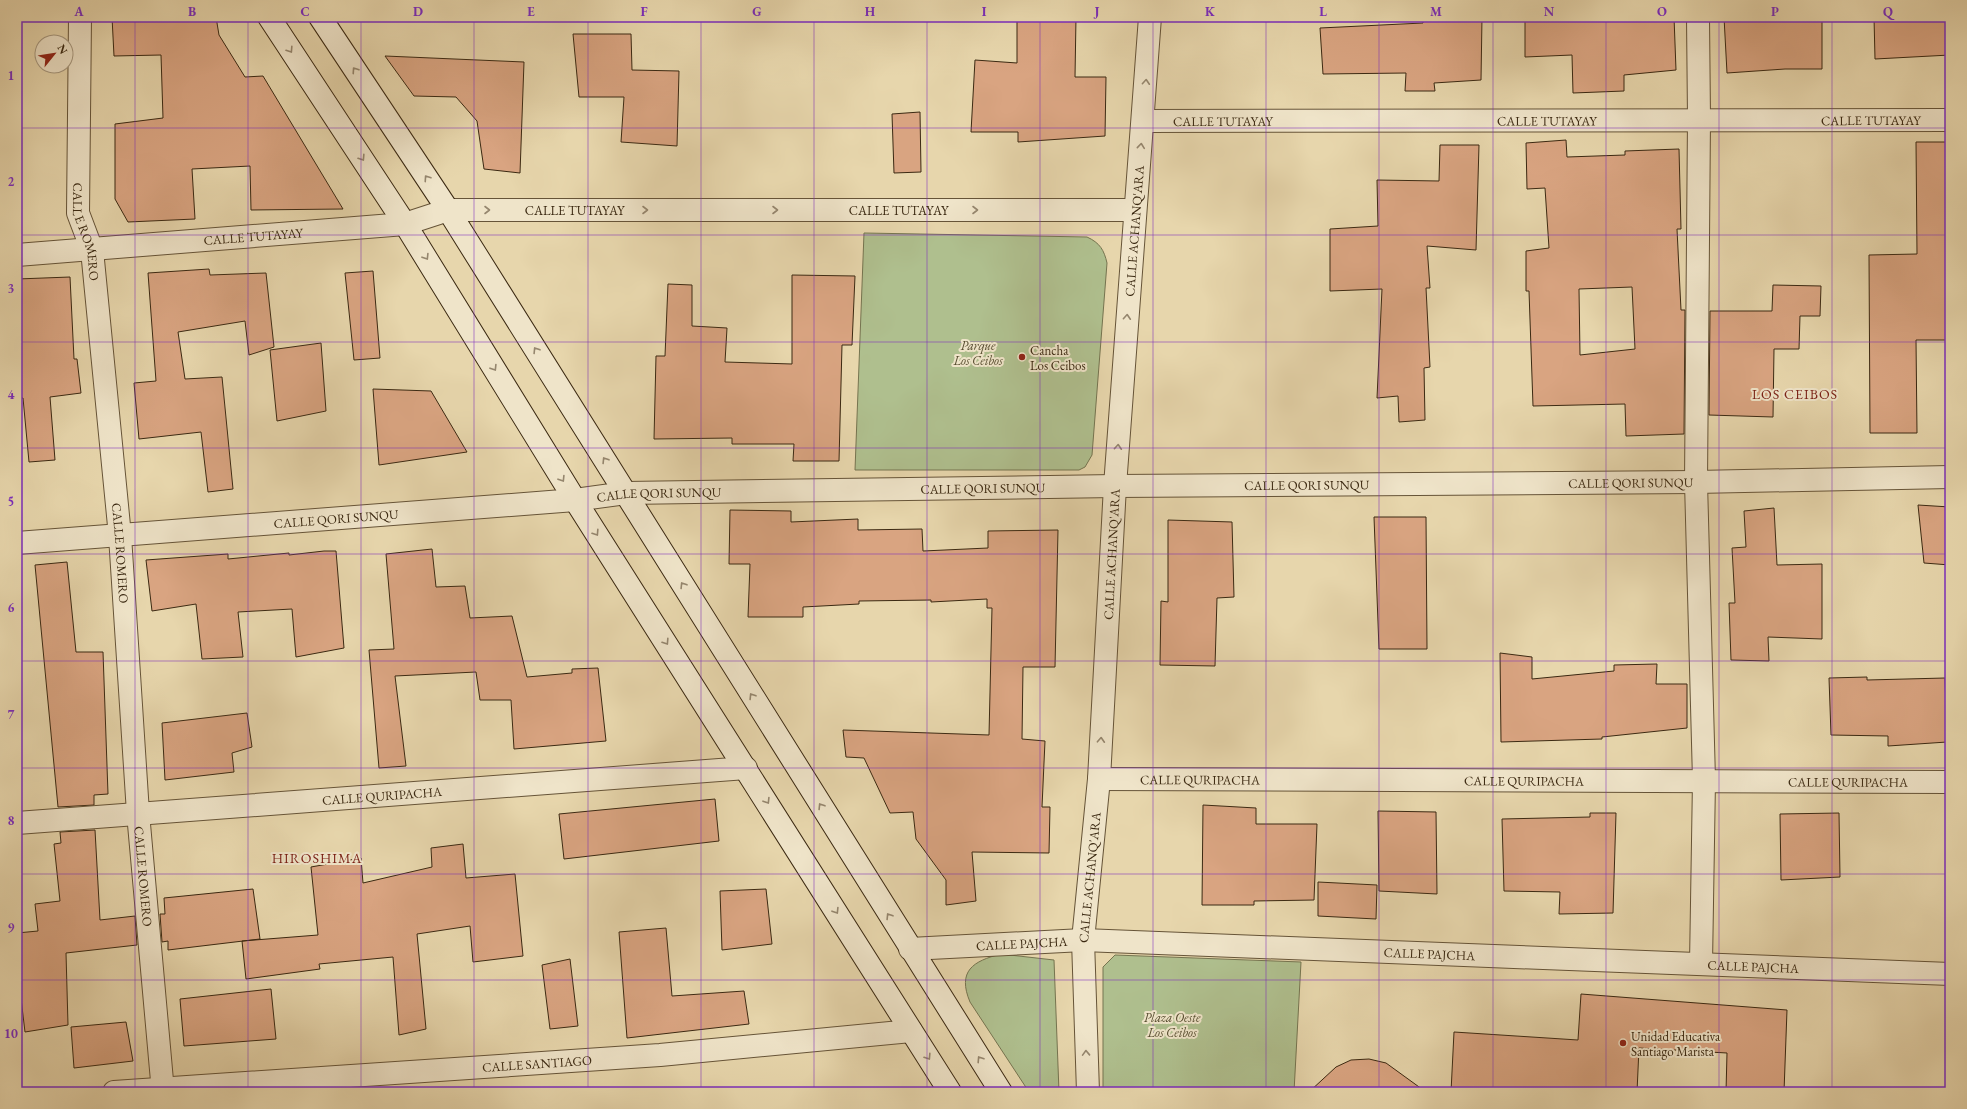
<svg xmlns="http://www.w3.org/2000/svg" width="1967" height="1109" font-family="'EB Garamond',serif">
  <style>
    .green { fill: #afbf8e; stroke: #757450 }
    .building { fill: #d9a481; stroke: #3b2912; fill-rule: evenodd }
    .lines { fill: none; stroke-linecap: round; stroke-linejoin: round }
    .street-casing { stroke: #665438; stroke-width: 24 }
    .secondary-casing { stroke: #3b2912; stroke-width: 24 }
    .street { stroke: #efe4c9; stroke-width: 22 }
    .secondary { stroke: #efe4c9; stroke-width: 22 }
    .oneway { stroke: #95866e }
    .grid { fill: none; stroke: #7b2cbf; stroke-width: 1; stroke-opacity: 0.55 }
    .poi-dot { fill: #8f2418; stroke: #efe4c9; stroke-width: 1.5 }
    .labels { text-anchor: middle; stroke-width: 4; stroke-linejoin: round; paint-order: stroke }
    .street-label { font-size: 13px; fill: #3b2912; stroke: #efe4c9 }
    .park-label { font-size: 13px; font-style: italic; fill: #584e31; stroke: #efe4c9 }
    .poi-label { font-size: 13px; fill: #3b2912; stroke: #efe4c9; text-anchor: start }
    .neighbourhood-label { font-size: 14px; letter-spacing: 1px; fill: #7a1f14; stroke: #efe4c9 }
    .neatline { fill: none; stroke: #7b2cbf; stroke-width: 1.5 }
    .grid-label { font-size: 13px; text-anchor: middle; font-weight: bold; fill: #7b2cbf }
  </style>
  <rect width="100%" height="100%" fill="#e7d6ac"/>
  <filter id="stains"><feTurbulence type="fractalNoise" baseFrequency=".005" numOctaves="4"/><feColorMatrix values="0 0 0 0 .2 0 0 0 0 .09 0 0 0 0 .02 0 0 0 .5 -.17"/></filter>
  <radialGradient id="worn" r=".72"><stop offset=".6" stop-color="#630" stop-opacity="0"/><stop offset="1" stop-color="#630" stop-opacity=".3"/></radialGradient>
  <path class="green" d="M 864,233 L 1087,237 C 1100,243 1104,250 1107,263 L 1092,455 L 1085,467 L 1079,470 L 855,470 Z
    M 1001,954 L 1054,960 L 1059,1092 L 1029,1092 L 970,1002 C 957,971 973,961 1001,954 Z
    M 1115,955 L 1301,962 L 1294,1092 L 1103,1092 L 1103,967 Z"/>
  <path class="building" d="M 112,17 L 216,17 L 219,35 L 245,77 L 263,76 L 343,209 L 251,210 L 250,166 L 192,169 L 195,219 L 128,222 L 115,199 L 115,124 L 163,118 L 161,55 L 114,56 Z
    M 1017,17 L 1076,17 L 1075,77 L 1106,77 L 1105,136 L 1018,142 L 1018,132 L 971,132 L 975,60 L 1017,63 Z
    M 1423,17 L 1482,17 L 1481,80 L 1434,83 L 1435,91 L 1405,91 L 1406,73 L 1323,74 L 1320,28 L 1423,23 Z
    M 1525,17 L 1674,17 L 1676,70 L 1624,75 L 1624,91 L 1573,93 L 1572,55 L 1525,57 Z
    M 1724,17 L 1822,17 L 1822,69 L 1785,69 L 1727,73 Z
    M 1874,17 L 1950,17 L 1950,55 L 1875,59 Z
    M 573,34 L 631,34 L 632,70 L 679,71 L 677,146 L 621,142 L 624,97 L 579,97 Z
    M 385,56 L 524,62 L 520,173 L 484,169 L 477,121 L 456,97 L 414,96 Z
    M 920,112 L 921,172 L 894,173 L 892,114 Z
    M 1566,140 L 1567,157 L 1625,155 L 1625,151 L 1679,149 L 1681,229 L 1677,229 L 1681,310 L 1685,310 L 1684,434 L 1626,436 L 1625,404 L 1533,406 L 1529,291 L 1526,291 L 1526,251 L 1549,248 L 1545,188 L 1527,189 L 1526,143 ZM 1632,287 L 1635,349 L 1580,355 L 1579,289 Z
    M 1916,142 L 1950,142 L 1950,340 L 1916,340 L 1917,433 L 1870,433 L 1869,255 L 1917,254 Z
    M 1440,145 L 1479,145 L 1476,250 L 1427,246 L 1430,288 L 1426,288 L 1430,367 L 1424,368 L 1425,420 L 1399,422 L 1398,396 L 1377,398 L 1382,289 L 1330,291 L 1330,229 L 1378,226 L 1377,180 L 1439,181 Z
    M 209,269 L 210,275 L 266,273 L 274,347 L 249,355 L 245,321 L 178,332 L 185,379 L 222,377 L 233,489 L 208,492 L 201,432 L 139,439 L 134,383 L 156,381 L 148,273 Z
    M 373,271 L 380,358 L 354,360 L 345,273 Z
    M 792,275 L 855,276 L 852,345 L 842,345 L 839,461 L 793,461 L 794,444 L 732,444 L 732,438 L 654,439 L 656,356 L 665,356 L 668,284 L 692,285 L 692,326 L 727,328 L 725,362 L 792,364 Z
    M 70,277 L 74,359 L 77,359 L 81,393 L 50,397 L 55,460 L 29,462 L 23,398 L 17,399 L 17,279 Z
    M 1773,285 L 1821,286 L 1820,316 L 1800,316 L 1799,349 L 1774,349 L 1773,417 L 1709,415 L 1710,311 L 1772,311 Z
    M 321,343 L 326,411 L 277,421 L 270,350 Z
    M 373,389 L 431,391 L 467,452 L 379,465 Z
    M 1918,505 L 1950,507 L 1950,565 L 1924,563 Z
    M 1774,508 L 1777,565 L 1822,564 L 1822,639 L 1768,637 L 1769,661 L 1731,660 L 1729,603 L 1735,603 L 1732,548 L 1746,547 L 1744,511 Z
    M 730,510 L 791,511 L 791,522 L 858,519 L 858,530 L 922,529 L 923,551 L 988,548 L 988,531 L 1058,530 L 1055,667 L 1023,667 L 1022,739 L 1045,741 L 1042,807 L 1050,807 L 1049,853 L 972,852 L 976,901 L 946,905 L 946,880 L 916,839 L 913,812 L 890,813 L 864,758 L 846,757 L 843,730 L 989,735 L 992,608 L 987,608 L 987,599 L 931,602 L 931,600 L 859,601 L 859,604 L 803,607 L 803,617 L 748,617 L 750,564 L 729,564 Z
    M 1374,517 L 1426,517 L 1427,649 L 1379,649 Z
    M 1168,520 L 1232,522 L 1234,597 L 1217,598 L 1215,666 L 1160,665 L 1161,601 L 1168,602 Z
    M 432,549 L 436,587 L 465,586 L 470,618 L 512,616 L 527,677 L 572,673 L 572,669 L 598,668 L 606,741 L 514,749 L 511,700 L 480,700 L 476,672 L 395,676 L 406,766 L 379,768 L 369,650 L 394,649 L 386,554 Z
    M 324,551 L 336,551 L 344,648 L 296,657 L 292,609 L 238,612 L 243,657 L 202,659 L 196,604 L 152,611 L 146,560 L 228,554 L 228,559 L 289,553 L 289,555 Z
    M 67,562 L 76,652 L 103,652 L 108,794 L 94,795 L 94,805 L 58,807 L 35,565 Z
    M 1500,653 L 1532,657 L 1532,679 L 1614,671 L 1614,665 L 1657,664 L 1656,684 L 1687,684 L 1687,728 L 1602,737 L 1602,739 L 1501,742 Z
    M 1867,677 L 1867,680 L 1945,678 L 1947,742 L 1888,746 L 1888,736 L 1831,735 L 1829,678 Z
    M 247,713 L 252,747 L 232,753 L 234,772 L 165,780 L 162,723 Z
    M 715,799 L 719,841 L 564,859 L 559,814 Z
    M 1203,805 L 1256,808 L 1256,824 L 1317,824 L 1314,900 L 1254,901 L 1254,905 L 1202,905 Z
    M 1378,811 L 1436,812 L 1437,894 L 1379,891 Z
    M 1590,813 L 1616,813 L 1613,913 L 1559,914 L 1560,892 L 1504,891 L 1502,819 L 1590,817 Z
    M 1839,813 L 1840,877 L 1781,880 L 1780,814 Z
    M 95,830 L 100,920 L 135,916 L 137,945 L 66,953 L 68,1025 L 25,1032 L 17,965 L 17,933 L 38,931 L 35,904 L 60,901 L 54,844 L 61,843 L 60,832 Z
    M 463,844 L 466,878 L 515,874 L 523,956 L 473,962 L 470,926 L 417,934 L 426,1029 L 399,1035 L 393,957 L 319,964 L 320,969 L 246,979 L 242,941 L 318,935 L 311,867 L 361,858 L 363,883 L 432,867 L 431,848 Z
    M 1318,882 L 1377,885 L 1376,919 L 1318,916 Z
    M 253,889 L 260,939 L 168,950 L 168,941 L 162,942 L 160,914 L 165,914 L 164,898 Z
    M 766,889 L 772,944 L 722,950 L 720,891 Z
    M 666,928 L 672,996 L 744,991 L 749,1024 L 627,1038 L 619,932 Z
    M 570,959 L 578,1026 L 550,1029 L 542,965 Z
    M 271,989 L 276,1039 L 184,1046 L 180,999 Z
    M 1581,994 L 1787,1010 L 1784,1092 L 1726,1092 L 1727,1053 L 1639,1048 L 1637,1092 L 1451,1092 L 1454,1032 L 1578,1040 Z
    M 126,1022 L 133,1061 L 74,1068 L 71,1027 Z
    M 1369,1059 L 1386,1063 L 1426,1092 L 1309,1092 L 1336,1067 L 1351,1060 Z"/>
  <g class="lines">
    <g class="street-casing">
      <g id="street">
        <path id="s1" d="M 80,17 L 78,213 L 92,250 L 120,536 L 138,813 L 163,1092"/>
        <path d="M 1698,17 L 1699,119 L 1696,482 L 1704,780 L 1701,964"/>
        <path id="s2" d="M 1143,121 L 1950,120"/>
        <path id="s3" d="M 17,255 L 405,224 L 448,210 L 1135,210"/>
        <path id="s4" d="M 17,543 L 575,500 L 626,493 L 1115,486 L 1696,482 L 1950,477"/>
        <path id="s5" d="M 1099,779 L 1950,782"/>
        <path id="s6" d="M 17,823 L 746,768"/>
        <path id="s7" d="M 910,949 L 1083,940 L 1950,974"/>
        <path id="s8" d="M 114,1092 L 660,1055 L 911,1031"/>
        <path id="s9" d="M 1088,1092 L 1083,940 L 1099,779 L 1115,486 L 1150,17"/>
      </g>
    </g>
    <g class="secondary-casing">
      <path id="secondary" d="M 269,17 L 405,224 L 575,500 L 950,1092
        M 320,17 L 448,210 L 1001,1092"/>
    </g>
    <use href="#street" class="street"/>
    <use href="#secondary" class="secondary"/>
  </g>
  <defs><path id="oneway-chevron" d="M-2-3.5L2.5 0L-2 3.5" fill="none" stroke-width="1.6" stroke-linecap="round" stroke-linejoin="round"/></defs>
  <g class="oneway">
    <use href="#oneway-chevron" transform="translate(290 50) rotate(57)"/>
    <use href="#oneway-chevron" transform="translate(355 70) rotate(-124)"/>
    <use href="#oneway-chevron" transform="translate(1146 82) rotate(-86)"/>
    <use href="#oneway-chevron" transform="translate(1141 146) rotate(-84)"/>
    <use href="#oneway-chevron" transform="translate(362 158) rotate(57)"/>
    <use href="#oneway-chevron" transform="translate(427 178) rotate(-124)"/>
    <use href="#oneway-chevron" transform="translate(487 210)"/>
    <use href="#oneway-chevron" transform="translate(645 210)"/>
    <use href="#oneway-chevron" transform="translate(775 210)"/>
    <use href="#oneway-chevron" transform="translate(975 210)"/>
    <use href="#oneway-chevron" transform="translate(426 257) rotate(58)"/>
    <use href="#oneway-chevron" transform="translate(1127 317) rotate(-86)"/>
    <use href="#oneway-chevron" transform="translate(536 350) rotate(-122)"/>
    <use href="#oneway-chevron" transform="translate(494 368) rotate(58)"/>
    <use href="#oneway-chevron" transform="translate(1118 447) rotate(-86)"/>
    <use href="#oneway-chevron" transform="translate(605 460) rotate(-122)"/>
    <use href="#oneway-chevron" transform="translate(562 479) rotate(58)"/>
    <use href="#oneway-chevron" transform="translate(596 533) rotate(57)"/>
    <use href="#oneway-chevron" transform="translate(683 585) rotate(-122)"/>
    <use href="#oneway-chevron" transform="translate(666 642) rotate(57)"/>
    <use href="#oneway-chevron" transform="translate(752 696) rotate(-122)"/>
    <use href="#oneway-chevron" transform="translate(1101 740) rotate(-87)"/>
    <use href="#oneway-chevron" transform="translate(767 801) rotate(58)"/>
    <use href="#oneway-chevron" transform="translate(821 806) rotate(-122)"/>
    <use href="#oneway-chevron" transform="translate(836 911) rotate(58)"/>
    <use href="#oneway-chevron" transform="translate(889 916) rotate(-122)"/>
    <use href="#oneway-chevron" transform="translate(1086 1053) rotate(-92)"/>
    <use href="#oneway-chevron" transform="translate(928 1057) rotate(57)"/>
    <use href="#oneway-chevron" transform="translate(980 1059) rotate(-123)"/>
  </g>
  <path class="grid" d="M 135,17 L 135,1092M 248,17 L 248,1092M 361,17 L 361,1092M 474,17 L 474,1092M 588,17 L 588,1092M 701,17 L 701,1092M 814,17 L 814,1092M 927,17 L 927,1092M 1040,17 L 1040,1092M 1153,17 L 1153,1092M 1266,17 L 1266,1092M 1379,17 L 1379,1092M 1493,17 L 1493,1092M 1606,17 L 1606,1092M 1719,17 L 1719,1092M 1832,17 L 1832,1092M 17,128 L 1950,128M 17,235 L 1950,235M 17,342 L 1950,342M 17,448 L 1950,448M 17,554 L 1950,554M 17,661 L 1950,661M 17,768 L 1950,768M 17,874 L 1950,874M 17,980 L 1950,980"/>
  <g class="poi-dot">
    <circle cx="1022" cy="357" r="4"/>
    <circle cx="1623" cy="1043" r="4"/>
  </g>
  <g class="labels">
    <g class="street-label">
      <text dy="5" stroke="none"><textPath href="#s2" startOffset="80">CALLE TUTAYAY</textPath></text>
      <text dy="5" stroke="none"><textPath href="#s2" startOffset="404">CALLE TUTAYAY</textPath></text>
      <text dy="5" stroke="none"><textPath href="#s2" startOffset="728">CALLE TUTAYAY</textPath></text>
      <text dy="5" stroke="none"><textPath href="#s3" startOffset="561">CALLE TUTAYAY</textPath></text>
      <text dy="5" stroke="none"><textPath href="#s3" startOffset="885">CALLE TUTAYAY</textPath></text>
      <text dy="5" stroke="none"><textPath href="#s9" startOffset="863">CALLE ACHANQ'ARA</textPath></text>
      <text dy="5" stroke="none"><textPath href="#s1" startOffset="216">CALLE ROMERO</textPath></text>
      <text dy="5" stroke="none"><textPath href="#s3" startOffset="237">CALLE TUTAYAY</textPath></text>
      <text dy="5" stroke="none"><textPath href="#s4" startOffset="1616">CALLE QORI SUNQU</textPath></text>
      <text dy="5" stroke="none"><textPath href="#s4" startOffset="1292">CALLE QORI SUNQU</textPath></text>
      <text dy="5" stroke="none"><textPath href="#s4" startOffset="968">CALLE QORI SUNQU</textPath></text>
      <text dy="5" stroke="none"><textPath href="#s4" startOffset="644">CALLE QORI SUNQU</textPath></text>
      <text dy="5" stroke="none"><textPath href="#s4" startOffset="320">CALLE QORI SUNQU</textPath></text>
      <text dy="5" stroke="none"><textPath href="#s1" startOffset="540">CALLE ROMERO</textPath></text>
      <text dy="5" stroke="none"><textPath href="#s9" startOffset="539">CALLE ACHANQ'ARA</textPath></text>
      <text dy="5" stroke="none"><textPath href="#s5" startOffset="101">CALLE QURIPACHA</textPath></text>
      <text dy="5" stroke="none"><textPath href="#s5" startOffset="425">CALLE QURIPACHA</textPath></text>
      <text dy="5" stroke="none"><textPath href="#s5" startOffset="749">CALLE QURIPACHA</textPath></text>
      <text dy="5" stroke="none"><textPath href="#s6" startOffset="366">CALLE QURIPACHA</textPath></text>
      <text dy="5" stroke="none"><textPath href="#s1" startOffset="864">CALLE ROMERO</textPath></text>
      <text dy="5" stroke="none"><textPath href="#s9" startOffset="215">CALLE ACHANQ'ARA</textPath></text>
      <text dy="5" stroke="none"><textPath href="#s7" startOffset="112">CALLE PAJCHA</textPath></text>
      <text dy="5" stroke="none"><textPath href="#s7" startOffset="520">CALLE PAJCHA</textPath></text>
      <text dy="5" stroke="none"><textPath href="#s7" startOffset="844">CALLE PAJCHA</textPath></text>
      <text dy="5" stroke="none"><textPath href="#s8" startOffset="424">CALLE SANTIAGO</textPath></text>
    </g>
    <g class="park-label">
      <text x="978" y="350">Parque<tspan x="978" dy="15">Los Ceibos</tspan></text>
      <text x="1172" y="1022">Plaza Oeste<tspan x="1172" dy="15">Los Ceibos</tspan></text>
    </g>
    <g class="poi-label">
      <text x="1030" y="355">Cancha<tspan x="1030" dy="15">Los Ceibos</tspan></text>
      <text x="1631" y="1041">Unidad Educativa<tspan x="1631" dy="15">Santiago Marista</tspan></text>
    </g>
    <g class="neighbourhood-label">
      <text x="1795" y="399">LOS CEIBOS</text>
      <text x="317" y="863">HIROSHIMA</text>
    </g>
  </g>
  <rect width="1967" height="1109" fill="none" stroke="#e7d6ac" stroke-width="44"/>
  <g transform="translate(54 54) rotate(60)"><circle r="19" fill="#efe4c9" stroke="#a79980"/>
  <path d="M0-3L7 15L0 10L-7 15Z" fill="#8f2418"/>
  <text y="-6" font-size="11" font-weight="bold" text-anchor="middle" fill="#3b2912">N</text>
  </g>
  <rect x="22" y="22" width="1923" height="1065" class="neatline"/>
  <g class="grid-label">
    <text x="79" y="16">A</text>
    <text x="192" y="16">B</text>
    <text x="305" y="16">C</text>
    <text x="418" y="16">D</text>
    <text x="531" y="16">E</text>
    <text x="644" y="16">F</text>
    <text x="757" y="16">G</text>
    <text x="870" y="16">H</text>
    <text x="984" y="16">I</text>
    <text x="1097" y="16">J</text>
    <text x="1210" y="16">K</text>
    <text x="1323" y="16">L</text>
    <text x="1436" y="16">M</text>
    <text x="1549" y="16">N</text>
    <text x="1662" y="16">O</text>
    <text x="1775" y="16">P</text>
    <text x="1888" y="16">Q</text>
    <text x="11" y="80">1</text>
    <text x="11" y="186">2</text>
    <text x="11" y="293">3</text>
    <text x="11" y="399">4</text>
    <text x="11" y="506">5</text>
    <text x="11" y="612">6</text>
    <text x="11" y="719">7</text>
    <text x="11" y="825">8</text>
    <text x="11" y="932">9</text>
    <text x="11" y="1038">10</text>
  </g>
  <rect width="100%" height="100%" filter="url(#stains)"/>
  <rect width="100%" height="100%" fill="url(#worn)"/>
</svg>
